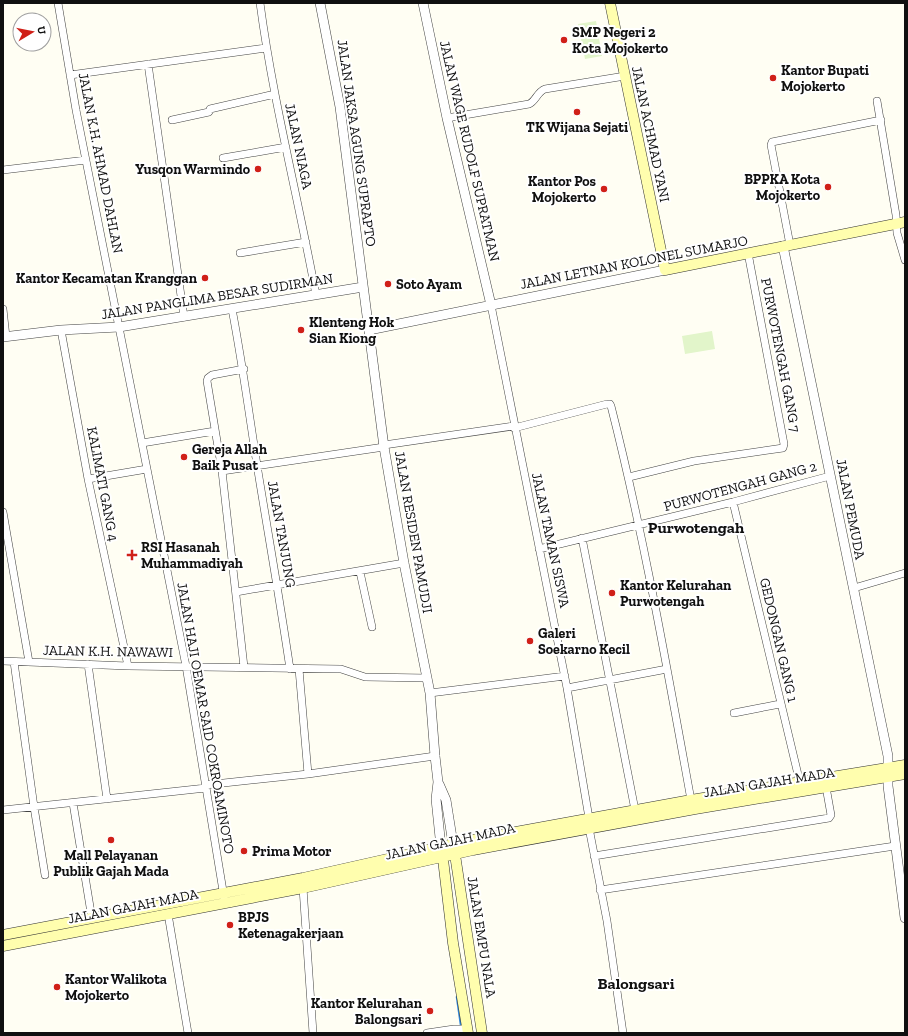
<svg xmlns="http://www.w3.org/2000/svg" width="908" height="1036" font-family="'Zilla Slab',serif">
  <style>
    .pitch { fill: #e2f5ca }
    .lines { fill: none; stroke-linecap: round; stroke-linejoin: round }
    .stream { stroke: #3087db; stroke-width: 2.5 }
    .minor-casing { stroke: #434343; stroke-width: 8 }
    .tertiary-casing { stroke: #434343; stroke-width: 10 }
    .secondary-casing { stroke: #323232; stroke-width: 11 }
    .minor { stroke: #fff; stroke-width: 7 }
    .tertiary { stroke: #fff; stroke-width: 9 }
    .secondary { stroke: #fffeae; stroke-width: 10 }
    .poi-dot { fill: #d02018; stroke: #fff; stroke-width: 1.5 }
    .labels { text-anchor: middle; stroke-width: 4; stroke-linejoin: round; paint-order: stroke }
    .poi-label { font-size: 14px; font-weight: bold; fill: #101010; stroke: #fff; text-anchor: start }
    .street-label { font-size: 14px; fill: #101010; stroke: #fff }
    .quarter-label { font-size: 16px; font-weight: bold; fill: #101010; stroke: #fff }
  </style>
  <rect width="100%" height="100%" fill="#fffef3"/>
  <path class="pitch" d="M 596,21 L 602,56 L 585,59 L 578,24 Z
    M 712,331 L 715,349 L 685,354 L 682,336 Z"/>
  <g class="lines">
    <path class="stream" d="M 457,997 L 461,1025"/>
    <g class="minor-casing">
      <path id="minor" d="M 58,3 L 76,110 L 186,666 L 224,897
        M 260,3 C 273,101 298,197 316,295
        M 148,64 L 184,317
        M 70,75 L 266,48
        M 877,101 L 896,215 L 897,233 L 905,260
        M 447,118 L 529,104 C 536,101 537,92 545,89 L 625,76
        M 172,120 L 209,112 L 210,109 L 275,94
        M 223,158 L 286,147
        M 3,170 L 86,160
        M 790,245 L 771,145 L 772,142 L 881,120
        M 240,253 L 306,242
        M 491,305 L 567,688 L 589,818 L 589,828 L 607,921 L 623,1033
        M 3,309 L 6,337
        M 232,309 C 242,361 249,413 257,465 C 268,533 280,601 290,669
        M 61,330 L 88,479 L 128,666
        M 244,369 L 212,375 L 208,378 L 207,381 L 222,471 L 244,667
        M 514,428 L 607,404 L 610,404 L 611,406 C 644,536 667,668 691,800
        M 142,443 L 215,431
        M 384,445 L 514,426
        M 222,471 L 384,447
        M 629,477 L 694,461 L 783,448 L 784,444 L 748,253
        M 88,479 L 147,469
        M 733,502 L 800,783
        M 3,512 L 29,662
        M 582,538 L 635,810
        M 539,549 L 733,502 L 830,476
        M 360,572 L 372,627
        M 854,588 L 905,573
        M 236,592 L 404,563
        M 3,661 L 128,666 L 341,669 L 365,677 L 427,678
        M 14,662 L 34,807 L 45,875
        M 88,664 L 107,799
        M 299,669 L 308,774
        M 567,688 L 667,669
        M 430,693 L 565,676
        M 734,713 L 780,704
        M 205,785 L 308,774 L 435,756
        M 73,803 L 92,919
        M 3,810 L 206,788
        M 594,856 L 829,818 L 831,815 L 826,787
        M 303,888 L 313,1033
        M 600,890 L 895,846
        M 168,914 L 188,1033
        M 427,1033 L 454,1029 L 467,1029"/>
    </g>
    <g class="tertiary-casing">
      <path id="tertiary" d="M 320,3 L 340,107 L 384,447 L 404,563 L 430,693 L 435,756 L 438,782 L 436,799 L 441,847
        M 423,3 L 447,118 L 491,305
        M 783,246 L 888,756 L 888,786 L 905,918
        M 369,330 L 665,270
        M 3,337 L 61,330 L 119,327 L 363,287
        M 439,784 L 446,800 L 453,844"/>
    </g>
    <g class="secondary-casing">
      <path id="secondary" d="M 610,3 L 665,270 L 905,222
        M 454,848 L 482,1033
        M 442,851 L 453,943 L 468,1033
        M 3,935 L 303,878 L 472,840 L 691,800 L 905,765
        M 3,946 L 303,888 L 473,850 L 695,809 L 905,774"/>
    </g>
    <use href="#minor" class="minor"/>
    <use href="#tertiary" class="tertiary"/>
    <use href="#secondary" class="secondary"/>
  </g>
  <g class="poi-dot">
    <circle cx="564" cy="40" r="4"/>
    <circle cx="773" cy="78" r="4"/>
    <circle cx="577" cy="112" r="4"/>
    <circle cx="258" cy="169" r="4"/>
    <circle cx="828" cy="187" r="4"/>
    <circle cx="604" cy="189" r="4"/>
    <circle cx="205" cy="278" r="4"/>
    <circle cx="388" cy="284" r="4"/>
    <circle cx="301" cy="330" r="4"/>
    <circle cx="184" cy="457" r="4"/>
    <path d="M130 549h4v4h4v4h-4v4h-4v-4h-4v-4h4z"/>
    <circle cx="612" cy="593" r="4"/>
    <circle cx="530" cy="641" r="4"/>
    <circle cx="111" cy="840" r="4"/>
    <circle cx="244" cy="851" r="4"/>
    <circle cx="230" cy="925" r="4"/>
    <circle cx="57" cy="987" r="4"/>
    <circle cx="430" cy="1011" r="4"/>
  </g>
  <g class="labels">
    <g class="poi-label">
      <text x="572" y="37">SMP Negeri 2<tspan x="572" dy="16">Kota Mojokerto</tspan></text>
      <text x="781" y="75">Kantor Bupati<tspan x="781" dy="16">Mojokerto</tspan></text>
      <text x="577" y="132" text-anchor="middle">TK Wijana Sejati</text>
      <text x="250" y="174" text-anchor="end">Yusqon Warmindo</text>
      <text x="820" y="184" text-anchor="end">BPPKA Kota<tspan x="820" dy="16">Mojokerto</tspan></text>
      <text x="596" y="186" text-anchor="end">Kantor Pos<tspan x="596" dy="16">Mojokerto</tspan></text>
      <text x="197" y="283" text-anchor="end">Kantor Kecamatan Kranggan</text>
      <text x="396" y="289">Soto Ayam</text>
      <text x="309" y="327">Klenteng Hok<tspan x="309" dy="16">Sian Kiong</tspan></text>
      <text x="192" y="454">Gereja Allah<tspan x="192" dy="16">Baik Pusat</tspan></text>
      <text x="141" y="552">RSI Hasanah<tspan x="141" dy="16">Muhammadiyah</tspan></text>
      <text x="620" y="590">Kantor Kelurahan<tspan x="620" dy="16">Purwotengah</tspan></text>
      <text x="538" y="638">Galeri<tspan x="538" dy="16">Soekarno Kecil</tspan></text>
      <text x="252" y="856">Prima Motor</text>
      <text x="111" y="860" text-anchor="middle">Mall Pelayanan<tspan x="111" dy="16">Publik Gajah Mada</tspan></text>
      <text x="238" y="922">BPJS<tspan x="238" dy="16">Ketenagakerjaan</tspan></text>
      <text x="65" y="984">Kantor Walikota<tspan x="65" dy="16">Mojokerto</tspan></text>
      <text x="422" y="1008" text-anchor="end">Kantor Kelurahan<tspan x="422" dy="16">Balongsari</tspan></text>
    </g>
    <g class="street-label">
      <text transform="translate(651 134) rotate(78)" y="5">JALAN ACHMAD YANI</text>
      <text transform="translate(357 143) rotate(82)" y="5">JALAN JAKSA AGUNG SUPRAPTO</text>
      <text transform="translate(299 146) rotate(78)" y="5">JALAN NIAGA</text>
      <text transform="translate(470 151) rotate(77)" y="5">JALAN WAGE RUDOLF SUPRATMAN</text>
      <text transform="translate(101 163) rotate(79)" y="5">JALAN K.H. AHMAD DAHLAN</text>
      <text transform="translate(634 262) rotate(-11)" y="5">JALAN LETNAN KOLONEL SUMARJO</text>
      <text transform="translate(217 296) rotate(-9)" y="5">JALAN PANGLIMA BESAR SUDIRMAN</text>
      <text transform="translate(781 355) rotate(79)" y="5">PURWOTENGAH GANG 7</text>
      <text transform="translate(103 484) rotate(79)" y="5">KALIMATI GANG 4</text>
      <text transform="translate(740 486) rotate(-15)" y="5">PURWOTENGAH GANG 2</text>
      <text transform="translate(851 509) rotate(79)" y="5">JALAN PEMUDA</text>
      <text transform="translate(414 532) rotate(80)" y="5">JALAN RESIDEN PAMUDJI</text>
      <text transform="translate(282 534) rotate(80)" y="5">JALAN TANJUNG</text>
      <text transform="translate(551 540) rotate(78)" y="5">JALAN TAMAN SISWA</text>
      <text transform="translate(779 640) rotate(77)" y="5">GEDONGAN GANG 1</text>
      <text transform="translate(108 651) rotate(1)" y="5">JALAN K.H. NAWAWI</text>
      <text transform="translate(206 718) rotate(80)" y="5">JALAN HAJI OEMAR SAID COKROAMINOTO</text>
      <text transform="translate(769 782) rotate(-9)" y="5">JALAN GAJAH MADA</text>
      <text transform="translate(450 841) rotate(-12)" y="5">JALAN GAJAH MADA</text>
      <text transform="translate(133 906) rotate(-11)" y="5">JALAN GAJAH MADA</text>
      <text transform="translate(482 937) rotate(81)" y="5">JALAN EMPU NALA</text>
    </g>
    <g class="quarter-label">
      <text x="696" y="533">Purwotengah</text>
      <text x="636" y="989">Balongsari</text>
    </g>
  </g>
  <rect width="908" height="1036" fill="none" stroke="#101010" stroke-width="8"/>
  <g transform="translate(32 32) rotate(80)"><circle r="19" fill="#ffffff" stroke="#9f9f9f"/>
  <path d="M0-3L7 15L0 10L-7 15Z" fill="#d02018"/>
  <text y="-6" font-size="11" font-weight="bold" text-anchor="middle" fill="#101010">U</text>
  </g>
</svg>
